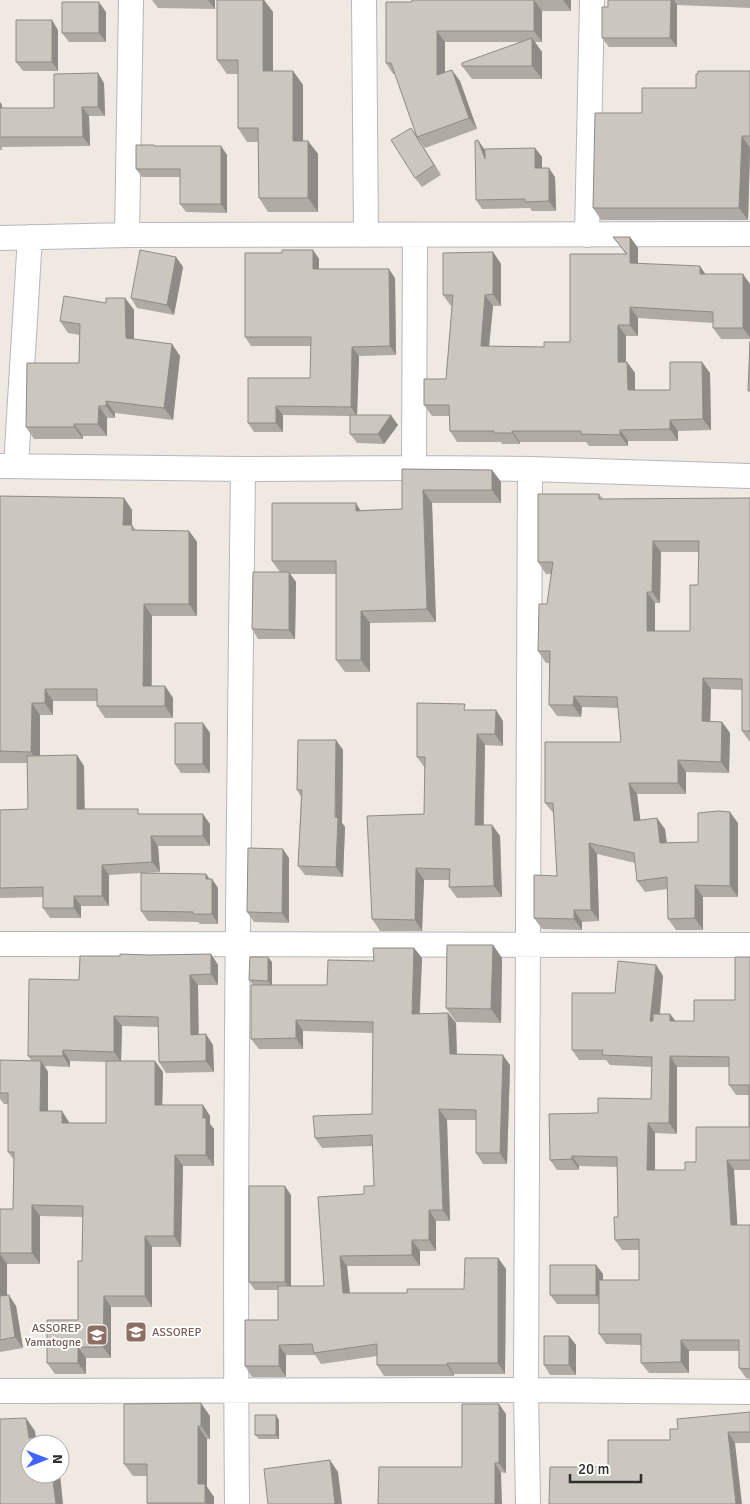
<svg xmlns="http://www.w3.org/2000/svg" width="750" height="1504" font-family="Signika,sans-serif">
  <style>
    .lines { fill: none; stroke-linecap: round; stroke-linejoin: round }
    .minor-casing { stroke: #b4b7c1; stroke-width: 26 }
    .minor { stroke: #fff; stroke-width: 24 }
    .wall { fill: #afaba4; fill-rule: evenodd }
    .shaded-wall { fill: #8e8b86 }
    .building { fill: #cbc7bf; stroke: #8e8b86; fill-rule: evenodd }
    .labels { text-anchor: middle; stroke-width: 4; stroke-linejoin: round; paint-order: stroke }
    .education-label { font-size: 12px; fill: #785e54; stroke: #fff; text-anchor: end }
  </style>
  <rect width="100%" height="100%" fill="#efe9e1"/>
  <g class="lines">
    <g class="minor-casing">
      <path id="minor" d="M 364,0 L 366,235
        M 127,235 L 131,0
        M 587,235 L 592,0
        M 0,238 L 127,235 L 750,234
        M 0,466 L 243,469 L 414,468 L 530,469 L 750,476
        M 16,466 L 30,237
        M 414,468 L 415,236
        M 0,944 L 750,945
        M 0,1391 L 526,1390 L 750,1392
        M 237,1504 C 234,1159 239,814 243,469
        M 528,1504 L 526,1390 L 530,469"/>
    </g>
    <use href="#minor" class="minor"/>
  </g>
  <path class="wall" d="M 152,0 L 215,0 L 215,9 L 158,8 Z
    M 217,0 L 264,0 L 273,12 L 273,71 L 293,71 L 303,85 L 303,141 L 308,141 L 318,154 L 318,212 L 268,212 L 259,198 L 258,142 L 247,142 L 238,128 L 238,74 L 227,74 L 217,60 Z
    M 412,0 L 571,0 L 571,11 L 542,11 L 542,42 L 535,42 L 542,52 L 542,79 L 472,79 L 462,66 L 520,42 L 445,42 L 445,73 L 460,81 L 477,129 L 425,148 L 417,137 L 395,74 L 393,74 L 386,63 L 412,2 Z
    M 608,0 L 750,0 L 750,8 L 727,7 L 677,5 L 677,47 L 609,47 L 602,38 L 608,7 Z
    M 106,12 L 106,42 L 69,42 L 62,33 Z
    M 58,30 L 58,71 L 23,71 L 16,62 Z
    M 750,71 L 750,157 L 748,220 L 601,220 L 593,208 L 642,113 L 696,88 Z
    M 104,83 L 105,116 L 89,116 L 90,146 L 2,147 L 2,150 L 0,150 L 0,102 L 2,105 L 2,108 L 54,108 Z
    M 417,137 L 441,175 L 422,187 L 415,178 Z
    M 155,146 L 221,146 L 227,155 L 227,213 L 186,212 L 180,204 L 180,177 L 142,177 L 136,169 Z
    M 535,148 L 542,157 L 542,168 L 555,177 L 556,211 L 532,211 L 530,208 L 482,209 L 476,200 L 485,150 Z
    M 613,237 L 630,237 L 638,248 L 638,263 L 706,274 L 750,284 L 750,339 L 721,339 L 713,328 L 713,323 L 638,318 L 638,336 L 626,336 L 626,362 L 627,362 L 635,373 L 635,390 L 670,390 L 710,373 L 711,430 L 678,431 L 678,441 L 628,441 L 628,446 L 589,446 L 586,442 L 520,442 L 520,444 L 502,444 L 501,442 L 457,442 L 450,431 L 449,416 L 432,416 L 424,405 L 446,379 L 452,306 L 451,306 L 443,295 L 493,252 L 501,264 L 501,306 L 493,306 L 489,346 L 544,347 L 570,342 L 626,254 Z
    M 313,250 L 319,259 L 319,269 L 395,278 L 396,355 L 359,356 L 357,415 L 398,425 L 384,444 L 357,443 L 350,434 L 350,416 L 283,415 L 283,432 L 254,432 L 248,423 L 310,378 L 311,346 L 251,346 L 245,337 L 282,253 Z
    M 176,257 L 183,267 L 174,315 L 137,308 L 131,298 Z
    M 125,298 L 134,310 L 134,339 L 172,344 L 180,356 L 173,420 L 115,413 L 115,418 L 107,418 L 107,436 L 83,436 L 83,439 L 34,439 L 26,427 L 79,363 L 80,335 L 68,333 L 60,321 L 106,303 Z
    M 402,469 L 492,470 L 501,482 L 501,503 L 432,503 L 436,622 L 370,623 L 370,672 L 345,672 L 336,660 L 336,574 L 290,574 L 296,582 L 295,639 L 258,639 L 252,629 L 280,572 L 272,561 L 361,510 L 402,509 Z
    M 599,494 L 603,499 L 750,498 L 750,742 L 742,731 L 742,690 L 711,689 L 710,721 L 722,722 L 730,733 L 729,773 L 686,772 L 686,794 L 637,794 L 640,820 L 665,829 L 667,843 L 698,842 L 738,823 L 738,897 L 703,897 L 703,930 L 676,930 L 668,919 L 667,889 L 645,892 L 637,881 L 635,863 L 597,854 L 599,921 L 582,922 L 582,930 L 542,929 L 534,918 L 557,876 L 554,814 L 545,803 L 621,742 L 618,708 L 582,707 L 581,717 L 557,716 L 549,705 L 549,663 L 546,663 L 538,651 L 547,604 L 551,574 L 546,574 L 538,562 ZM 661,552 L 699,552 L 698,585 L 690,631 L 655,631 L 655,603 L 660,603 Z
    M 0,496 L 124,498 L 132,510 L 132,525 L 136,530 L 189,531 L 197,542 L 197,616 L 152,616 L 152,686 L 165,686 L 173,698 L 173,718 L 105,718 L 97,706 L 97,701 L 53,701 L 53,715 L 40,715 L 40,756 L 84,766 L 84,809 L 141,814 L 210,824 L 210,846 L 158,846 L 160,872 L 143,873 L 206,874 L 209,879 L 212,879 L 218,888 L 218,924 L 200,924 L 198,922 L 148,921 L 141,911 L 141,873 L 109,875 L 109,906 L 81,906 L 81,918 L 50,918 L 43,908 L 43,897 L 0,898 L 0,810 L 28,809 L 27,763 L 0,763 Z
    M 468,710 L 503,721 L 503,746 L 485,745 L 484,825 L 492,825 L 500,836 L 502,897 L 457,898 L 449,887 L 449,880 L 424,880 L 422,931 L 380,931 L 372,919 L 424,814 L 425,768 L 417,757 Z
    M 203,723 L 210,733 L 210,773 L 181,773 L 175,764 Z
    M 336,740 L 343,750 L 342,823 L 345,827 L 343,877 L 305,875 L 298,866 L 301,797 L 297,790 Z
    M 289,858 L 289,923 L 254,922 L 247,912 Z
    M 493,945 L 502,958 L 501,1023 L 456,1022 L 446,1008 Z
    M 414,948 L 422,958 L 420,1013 L 448,1013 L 456,1023 L 457,1054 L 510,1065 L 507,1164 L 483,1164 L 476,1153 L 476,1120 L 447,1120 L 450,1221 L 436,1221 L 436,1251 L 420,1251 L 420,1266 L 347,1266 L 350,1293 L 407,1293 L 464,1289 L 498,1258 L 506,1269 L 505,1374 L 454,1374 L 454,1376 L 384,1376 L 377,1365 L 377,1356 L 321,1364 L 315,1355 L 286,1355 L 286,1377 L 252,1377 L 245,1366 L 278,1320 L 278,1290 L 255,1290 L 249,1282 L 291,1195 L 291,1286 L 324,1286 L 364,1194 L 374,1186 L 373,1146 L 322,1148 L 315,1138 L 372,1114 L 373,1033 L 303,1031 L 303,1049 L 259,1049 L 251,1039 L 253,985 L 249,980 L 272,962 L 272,985 L 327,985 L 374,961 Z
    M 211,954 L 218,965 L 218,985 L 198,985 L 198,1035 L 213,1045 L 214,1072 L 166,1073 L 159,1062 L 158,1027 L 122,1026 L 121,1061 L 155,1061 L 163,1072 L 162,1105 L 203,1105 L 210,1116 L 210,1124 L 214,1129 L 214,1166 L 183,1166 L 181,1247 L 152,1247 L 152,1307 L 111,1307 L 111,1358 L 86,1358 L 86,1374 L 55,1374 L 47,1363 L 78,1320 L 82,1261 L 83,1217 L 40,1216 L 40,1264 L 7,1264 L 7,1295 L 16,1306 L 23,1348 L 0,1352 L 0,1209 L 13,1209 L 14,1160 L 8,1152 L 8,1104 L 4,1104 L 0,1099 L 0,1060 L 32,1061 L 28,1056 L 79,980 L 120,956 ZM 70,1061 L 106,1062 L 106,1123 L 69,1123 L 69,1122 L 48,1111 L 48,1072 L 45,1066 L 70,1067 Z
    M 750,957 L 750,1170 L 734,1170 L 737,1225 L 750,1225 L 750,1379 L 746,1378 L 739,1368 L 739,1351 L 689,1351 L 689,1373 L 649,1373 L 641,1363 L 641,1345 L 606,1344 L 599,1334 L 599,1304 L 557,1304 L 550,1295 L 596,1265 L 603,1274 L 603,1280 L 639,1280 L 639,1250 L 622,1250 L 615,1240 L 618,1217 L 617,1167 L 579,1166 L 579,1170 L 557,1170 L 550,1160 L 598,1113 L 651,1099 L 652,1067 L 610,1065 L 606,1060 L 579,1060 L 572,1050 L 615,993 L 656,965 L 663,976 L 660,1014 L 675,1021 L 694,1021 L 735,1000 ZM 677,1067 L 729,1067 L 729,1085 L 736,1095 L 749,1095 L 749,1127 L 696,1162 L 685,1170 L 655,1170 L 655,1133 L 677,1134 Z
    M 569,1336 L 576,1345 L 576,1375 L 550,1375 L 544,1365 Z
    M 750,1412 L 750,1443 L 735,1443 L 608,1467 L 670,1440 L 678,1429 Z
    M 506,1414 L 506,1473 L 462,1467 Z
    M 210,1416 L 210,1439 L 207,1439 L 207,1487 L 214,1497 L 214,1504 L 147,1504 L 147,1476 L 133,1476 L 124,1464 Z
    M 279,1420 L 279,1439 L 259,1439 L 255,1435 Z"/>
  <path class="shaded-wall" d="M 208,0 L 215,0 L 215,9 Z
    M 263,0 L 264,0 L 273,12 L 273,85 L 263,71 Z
    M 534,0 L 542,11 L 542,42 L 534,31 Z
    M 563,0 L 571,0 L 571,11 Z
    M 671,0 L 674,0 L 677,5 L 677,47 L 670,38 Z
    M 99,2 L 106,12 L 106,42 L 99,33 Z
    M 52,20 L 58,30 L 58,71 L 52,62 Z
    M 437,31 L 445,42 L 445,86 L 437,75 Z
    M 532,38 L 542,52 L 542,79 L 532,66 Z
    M 452,70 L 460,81 L 477,129 L 469,118 Z
    M 293,71 L 303,85 L 303,154 L 293,141 Z
    M 98,73 L 104,83 L 105,116 L 98,107 Z
    M 0,102 L 2,105 L 2,118 L 0,115 Z
    M 82,107 L 89,116 L 90,146 L 83,137 Z
    M 411,128 L 417,137 L 441,175 L 434,165 Z
    M 742,136 L 750,148 L 748,220 L 739,208 Z
    M 478,140 L 485,150 L 485,159 Z
    M 308,141 L 318,154 L 318,212 L 308,198 Z
    M 221,146 L 227,155 L 227,213 L 221,204 Z
    M 535,148 L 542,157 L 542,177 L 535,168 Z
    M 549,168 L 555,177 L 556,211 L 549,201 Z
    M 630,237 L 638,248 L 638,274 L 630,263 Z
    M 313,250 L 319,259 L 319,278 L 313,269 Z
    M 493,252 L 501,264 L 501,306 L 493,294 Z
    M 176,257 L 183,267 L 174,315 L 167,305 Z
    M 700,266 L 708,278 L 700,274 Z
    M 389,269 L 395,278 L 396,355 L 390,346 Z
    M 743,274 L 750,284 L 750,338 L 743,328 Z
    M 485,295 L 493,306 L 488,357 L 481,346 Z
    M 125,298 L 134,310 L 134,350 L 126,338 Z
    M 630,307 L 638,318 L 638,336 L 630,325 Z
    M 618,325 L 626,336 L 626,374 L 618,362 Z
    M 172,344 L 180,356 L 173,420 L 164,408 Z
    M 352,347 L 359,356 L 357,416 L 351,407 Z
    M 627,362 L 635,373 L 635,401 L 628,390 Z
    M 702,362 L 710,373 L 711,430 L 703,419 Z
    M 106,401 L 115,413 L 115,418 L 106,406 Z
    M 99,406 L 107,418 L 107,436 L 98,424 Z
    M 276,406 L 283,415 L 283,432 L 276,423 Z
    M 391,415 L 398,425 L 384,444 L 378,434 Z
    M 670,420 L 678,431 L 678,441 L 670,429 Z
    M 74,424 L 83,436 L 83,439 L 74,427 Z
    M 620,430 L 628,441 L 628,446 L 620,435 Z
    M 512,431 L 520,442 L 520,444 L 512,433 Z
    M 492,470 L 501,482 L 501,503 L 492,490 Z
    M 423,490 L 432,503 L 436,622 L 427,609 Z
    M 124,498 L 132,510 L 132,537 L 123,525 Z
    M 356,503 L 364,516 L 356,511 Z
    M 189,531 L 197,542 L 197,616 L 189,604 Z
    M 653,541 L 661,552 L 660,603 L 652,592 Z
    M 289,572 L 296,582 L 295,639 L 289,630 Z
    M 647,592 L 655,603 L 655,642 L 647,631 Z
    M 144,604 L 152,616 L 151,698 L 143,686 Z
    M 361,611 L 370,623 L 370,672 L 361,660 Z
    M 703,678 L 711,689 L 710,733 L 702,721 Z
    M 165,686 L 173,698 L 173,718 L 165,706 Z
    M 45,689 L 53,701 L 53,715 L 45,703 Z
    M 574,696 L 582,707 L 581,717 L 573,705 Z
    M 32,703 L 40,715 L 40,764 L 31,752 Z
    M 496,710 L 503,721 L 503,746 L 495,734 Z
    M 722,722 L 730,733 L 729,773 L 721,762 Z
    M 203,723 L 210,733 L 210,773 L 203,764 Z
    M 477,734 L 485,745 L 483,837 L 475,825 Z
    M 336,740 L 343,750 L 342,823 L 345,827 L 343,877 L 336,867 Z
    M 77,755 L 84,766 L 85,820 L 77,809 Z
    M 678,760 L 686,772 L 686,794 L 678,783 Z
    M 629,783 L 637,794 L 642,832 L 634,821 Z
    M 730,812 L 738,823 L 738,897 L 730,886 Z
    M 203,814 L 210,824 L 210,846 L 203,836 Z
    M 657,818 L 665,829 L 668,854 L 660,843 Z
    M 492,825 L 500,836 L 502,897 L 494,886 Z
    M 151,836 L 158,846 L 160,872 L 152,862 Z
    M 589,843 L 597,854 L 599,921 L 591,910 Z
    M 283,849 L 289,858 L 289,923 L 282,913 Z
    M 102,865 L 109,875 L 109,906 L 102,896 Z
    M 416,868 L 424,880 L 422,931 L 415,920 Z
    M 206,874 L 212,882 L 212,879 L 218,888 L 218,924 L 212,914 L 206,879 Z
    M 695,885 L 703,897 L 703,930 L 695,918 Z
    M 74,896 L 81,906 L 81,918 L 74,908 Z
    M 574,910 L 582,922 L 582,930 L 574,919 Z
    M 493,945 L 502,958 L 501,1023 L 491,1009 Z
    M 414,948 L 422,958 L 419,1024 L 412,1014 Z
    M 211,954 L 218,965 L 218,985 L 211,974 Z
    M 268,957 L 272,962 L 272,986 L 268,981 Z
    M 656,965 L 663,976 L 658,1032 L 650,1021 Z
    M 190,975 L 198,985 L 199,1045 L 191,1035 Z
    M 448,1013 L 456,1023 L 457,1064 L 450,1054 Z
    M 670,1014 L 678,1024 L 670,1021 Z
    M 114,1016 L 122,1026 L 121,1062 L 114,1052 Z
    M 296,1020 L 303,1031 L 303,1049 L 296,1038 Z
    M 206,1034 L 213,1045 L 214,1072 L 206,1061 Z
    M 63,1050 L 70,1061 L 70,1067 L 63,1056 Z
    M 503,1055 L 510,1065 L 507,1164 L 500,1153 Z
    M 670,1056 L 677,1067 L 677,1134 L 669,1123 Z
    M 41,1061 L 48,1072 L 48,1122 L 40,1111 Z
    M 155,1061 L 163,1072 L 162,1116 L 155,1105 Z
    M 203,1105 L 210,1116 L 210,1124 L 214,1129 L 214,1166 L 206,1155 L 203,1118 Z
    M 439,1109 L 447,1120 L 450,1221 L 443,1210 Z
    M 62,1111 L 69,1122 L 69,1134 L 62,1123 Z
    M 648,1123 L 655,1133 L 655,1181 L 647,1170 Z
    M 175,1155 L 183,1166 L 181,1247 L 174,1236 Z
    M 572,1156 L 579,1166 L 579,1170 L 572,1159 Z
    M 727,1160 L 734,1170 L 738,1236 L 731,1225 Z
    M 285,1186 L 291,1195 L 291,1290 L 285,1282 Z
    M 32,1205 L 40,1216 L 40,1264 L 32,1253 Z
    M 429,1210 L 436,1221 L 436,1251 L 429,1240 Z
    M 145,1236 L 152,1247 L 152,1307 L 145,1296 Z
    M 412,1240 L 420,1251 L 420,1266 L 412,1255 Z
    M 0,1254 L 7,1264 L 7,1308 L 0,1298 Z
    M 340,1256 L 347,1266 L 351,1304 L 343,1293 Z
    M 498,1258 L 506,1269 L 505,1374 L 498,1363 Z
    M 596,1265 L 603,1274 L 603,1304 L 596,1295 Z
    M 9,1295 L 16,1306 L 23,1348 L 15,1337 Z
    M 104,1296 L 111,1307 L 111,1358 L 103,1347 Z
    M 569,1336 L 576,1345 L 576,1375 L 569,1365 Z
    M 681,1340 L 689,1351 L 689,1373 L 681,1362 Z
    M 279,1345 L 286,1355 L 286,1377 L 279,1366 Z
    M 78,1347 L 86,1358 L 86,1374 L 78,1363 Z
    M 447,1363 L 454,1374 L 454,1376 L 447,1365 Z
    M 201,1403 L 210,1416 L 210,1439 L 201,1426 Z
    M 499,1404 L 506,1414 L 506,1473 L 499,1463 Z
    M 276,1415 L 279,1420 L 279,1439 L 276,1435 Z
    M 26,1418 L 35,1431 L 37,1444 L 29,1438 Z
    M 198,1426 L 207,1439 L 207,1487 L 214,1497 L 214,1504 L 206,1504 L 198,1484 Z
    M 728,1432 L 735,1443 L 742,1504 L 736,1504 Z
    M 48,1436 L 53,1444 L 49,1444 Z
    M 330,1460 L 338,1472 L 342,1504 L 335,1504 Z
    M 495,1463 L 501,1473 L 502,1504 L 495,1504 Z
    M 52,1474 L 60,1474 L 63,1504 L 56,1504 Z"/>
  <path class="building" d="M 217,0 L 263,0 L 263,71 L 293,71 L 293,141 L 308,141 L 308,198 L 259,198 L 258,128 L 238,128 L 238,60 L 217,60 Z
    M 412,0 L 534,0 L 534,31 L 437,31 L 437,75 L 452,70 L 469,118 L 417,137 L 391,63 L 386,63 L 386,2 L 412,2 Z
    M 608,0 L 671,0 L 670,38 L 602,38 L 602,7 L 608,7 Z
    M 62,2 L 99,2 L 99,33 L 62,33 Z
    M 16,20 L 52,20 L 52,62 L 16,62 Z
    M 532,38 L 532,66 L 462,66 L 462,63 Z
    M 698,71 L 750,71 L 750,136 L 742,136 L 739,208 L 593,208 L 595,113 L 642,113 L 642,88 L 696,88 L 696,74 L 698,74 Z
    M 98,73 L 98,107 L 82,107 L 83,137 L 0,137 L 0,108 L 54,108 L 54,74 Z
    M 411,128 L 434,165 L 415,178 L 391,140 Z
    M 478,140 L 485,159 L 485,149 L 535,148 L 535,168 L 549,168 L 549,201 L 525,202 L 525,199 L 476,200 L 475,141 Z
    M 136,145 L 154,145 L 154,146 L 221,146 L 221,204 L 180,204 L 180,169 L 136,169 Z
    M 613,237 L 630,237 L 630,263 L 700,266 L 700,274 L 743,274 L 743,328 L 713,328 L 713,312 L 630,307 L 630,325 L 618,325 L 618,362 L 627,362 L 628,390 L 670,390 L 670,362 L 702,362 L 703,419 L 670,420 L 670,429 L 620,430 L 620,435 L 581,434 L 581,431 L 512,431 L 512,433 L 494,433 L 494,431 L 450,431 L 449,405 L 424,405 L 424,379 L 446,379 L 453,295 L 443,295 L 443,253 L 493,252 L 493,294 L 485,295 L 481,346 L 544,347 L 544,342 L 570,342 L 570,254 L 627,254 Z
    M 140,250 L 176,257 L 167,305 L 131,298 Z
    M 282,250 L 313,250 L 313,269 L 389,269 L 390,346 L 352,347 L 351,407 L 276,406 L 276,423 L 248,423 L 248,378 L 310,378 L 311,337 L 245,337 L 245,253 L 282,253 Z
    M 64,296 L 106,303 L 106,298 L 125,298 L 126,338 L 172,344 L 164,408 L 106,401 L 106,406 L 99,406 L 98,424 L 74,424 L 74,427 L 26,427 L 27,363 L 79,363 L 80,324 L 60,321 Z
    M 750,341 L 750,391 L 748,391 Z
    M 350,415 L 391,415 L 378,434 L 350,434 Z
    M 402,469 L 492,470 L 492,490 L 423,490 L 427,609 L 361,611 L 361,660 L 336,660 L 336,561 L 272,561 L 272,503 L 356,503 L 356,511 L 402,509 Z
    M 538,494 L 599,494 L 599,499 L 750,498 L 750,731 L 742,731 L 742,679 L 703,678 L 702,721 L 722,722 L 721,762 L 678,760 L 678,783 L 629,783 L 634,821 L 657,818 L 660,843 L 698,842 L 698,813 L 718,811 L 730,812 L 730,886 L 695,885 L 695,918 L 668,919 L 667,877 L 637,881 L 634,853 L 589,843 L 591,910 L 574,910 L 574,919 L 534,918 L 534,875 L 557,876 L 553,803 L 545,803 L 545,742 L 621,742 L 617,697 L 574,696 L 573,705 L 549,705 L 550,651 L 538,651 L 539,604 L 547,604 L 553,562 L 538,562 ZM 653,541 L 699,541 L 698,585 L 690,585 L 690,631 L 647,631 L 647,592 L 652,592 Z
    M 0,496 L 124,498 L 123,525 L 132,525 L 132,530 L 189,531 L 189,604 L 144,604 L 143,686 L 165,686 L 165,706 L 97,706 L 97,689 L 45,689 L 45,703 L 32,703 L 31,752 L 0,751 Z
    M 253,572 L 289,572 L 289,630 L 252,629 Z
    M 417,703 L 465,704 L 464,710 L 496,710 L 495,734 L 477,734 L 475,825 L 492,825 L 494,886 L 449,887 L 450,869 L 416,868 L 415,920 L 372,919 L 367,816 L 424,814 L 425,757 L 417,757 Z
    M 175,723 L 203,723 L 203,764 L 175,764 Z
    M 298,740 L 336,740 L 335,817 L 338,818 L 336,867 L 298,866 L 302,790 L 297,790 Z
    M 77,755 L 77,809 L 138,809 L 138,814 L 203,814 L 203,836 L 151,836 L 152,862 L 102,865 L 102,896 L 74,896 L 74,908 L 43,908 L 43,887 L 0,888 L 0,810 L 28,809 L 27,756 Z
    M 248,848 L 283,849 L 282,913 L 247,912 Z
    M 141,873 L 206,874 L 206,879 L 212,879 L 212,914 L 193,914 L 193,912 L 141,911 Z
    M 447,945 L 493,945 L 491,1009 L 446,1008 Z
    M 373,948 L 414,948 L 412,1014 L 448,1013 L 450,1054 L 503,1055 L 500,1153 L 476,1153 L 476,1110 L 439,1109 L 443,1210 L 429,1210 L 429,1240 L 412,1240 L 412,1255 L 340,1256 L 343,1293 L 407,1293 L 407,1289 L 464,1289 L 465,1258 L 498,1258 L 498,1363 L 447,1363 L 447,1365 L 377,1365 L 377,1344 L 314,1353 L 312,1344 L 279,1345 L 279,1366 L 245,1366 L 245,1320 L 278,1320 L 278,1286 L 324,1286 L 318,1197 L 364,1194 L 364,1186 L 374,1186 L 372,1135 L 315,1138 L 313,1116 L 372,1114 L 373,1022 L 296,1020 L 296,1038 L 251,1039 L 251,985 L 327,985 L 328,960 L 374,961 Z
    M 120,954 L 149,955 L 211,954 L 211,974 L 190,975 L 191,1035 L 206,1034 L 206,1061 L 159,1062 L 158,1017 L 114,1016 L 114,1052 L 63,1050 L 63,1056 L 28,1056 L 29,979 L 79,980 L 80,956 L 120,956 Z
    M 250,957 L 268,957 L 268,981 L 249,980 Z
    M 735,957 L 750,957 L 750,1160 L 727,1160 L 731,1225 L 750,1225 L 750,1369 L 739,1368 L 739,1340 L 681,1340 L 681,1362 L 641,1363 L 641,1334 L 599,1334 L 599,1280 L 639,1280 L 639,1239 L 615,1240 L 614,1217 L 618,1217 L 617,1157 L 572,1156 L 572,1159 L 550,1160 L 549,1114 L 598,1113 L 598,1098 L 651,1099 L 652,1057 L 602,1055 L 603,1050 L 572,1050 L 572,993 L 615,993 L 618,961 L 656,965 L 650,1021 L 653,1021 L 653,1014 L 670,1014 L 670,1021 L 694,1021 L 694,1000 L 735,1000 ZM 670,1056 L 729,1057 L 729,1085 L 749,1085 L 749,1127 L 696,1127 L 696,1162 L 685,1162 L 685,1170 L 647,1170 L 648,1123 L 669,1123 Z
    M 0,1060 L 41,1061 L 40,1111 L 62,1111 L 62,1123 L 106,1123 L 106,1061 L 155,1061 L 155,1105 L 203,1105 L 203,1118 L 206,1118 L 206,1155 L 175,1155 L 174,1236 L 145,1236 L 145,1296 L 104,1296 L 103,1347 L 78,1347 L 78,1363 L 47,1363 L 47,1320 L 78,1320 L 78,1261 L 82,1261 L 83,1206 L 32,1205 L 32,1253 L 0,1253 L 0,1209 L 13,1209 L 14,1152 L 8,1152 L 8,1093 L 0,1093 Z
    M 249,1186 L 285,1186 L 285,1282 L 249,1282 Z
    M 550,1265 L 596,1265 L 596,1295 L 550,1295 Z
    M 9,1295 L 15,1337 L 0,1340 L 0,1296 Z
    M 544,1336 L 569,1336 L 569,1365 L 544,1365 Z
    M 201,1403 L 201,1426 L 198,1426 L 198,1484 L 205,1484 L 205,1503 L 147,1503 L 147,1464 L 124,1464 L 124,1404 Z
    M 462,1404 L 499,1404 L 499,1463 L 495,1463 L 495,1504 L 378,1504 L 379,1467 L 462,1467 Z
    M 750,1412 L 750,1432 L 728,1432 L 736,1504 L 549,1504 L 550,1467 L 608,1467 L 608,1440 L 670,1440 L 670,1429 L 678,1429 L 677,1419 Z
    M 255,1415 L 276,1415 L 276,1435 L 255,1435 Z
    M 26,1418 L 29,1438 L 48,1436 L 49,1444 L 30,1444 L 30,1474 L 52,1474 L 56,1504 L 0,1504 L 0,1419 Z
    M 330,1460 L 335,1504 L 268,1504 L 264,1469 Z"/>
  <defs>
    <g id="school-square" transform="scale(1.125)"><rect x="-9" y="-9" width="18" height="18" rx="4" fill="#8d6e63" stroke="#fff"/><path d="M0-5L7-2L0 1L-7-2ZM-4 1L0 2.5L4 1V4Q0 6-4 4Z" fill="#fff"/></g>
  </defs>
  <g fill-rule="evenodd">
    <use href="#school-square" x="136" y="1332"/>
    <use href="#school-square" x="97" y="1335"/>
  </g>
  <g class="labels">
    <g class="education-label">
      <text x="81" y="1332">ASSOREP<tspan x="81" dy="14">Yamatogne</tspan></text>
      <text x="152" y="1336" text-anchor="start">ASSOREP</text>
    </g>
  </g>
  <g transform="translate(45 1459) rotate(90)"><circle r="24" fill="#ffffff" stroke="#ababab"/>
  <path d="M0-4L9 19L0 12L-9 19Z" fill="#4264fb"/>
  <text y="-8" font-size="14" font-weight="bold" text-anchor="middle" fill="#2e2e2e">N</text>
  </g>
  <path d="M570 1474v8h71v-8" fill="none" stroke="#2e2e2e" stroke-width="2.5"/>
  <text x="578" y="1474" font-size="15" fill="#2e2e2e" stroke="#ffffff" stroke-width="4" paint-order="stroke">20 m</text>
</svg>
